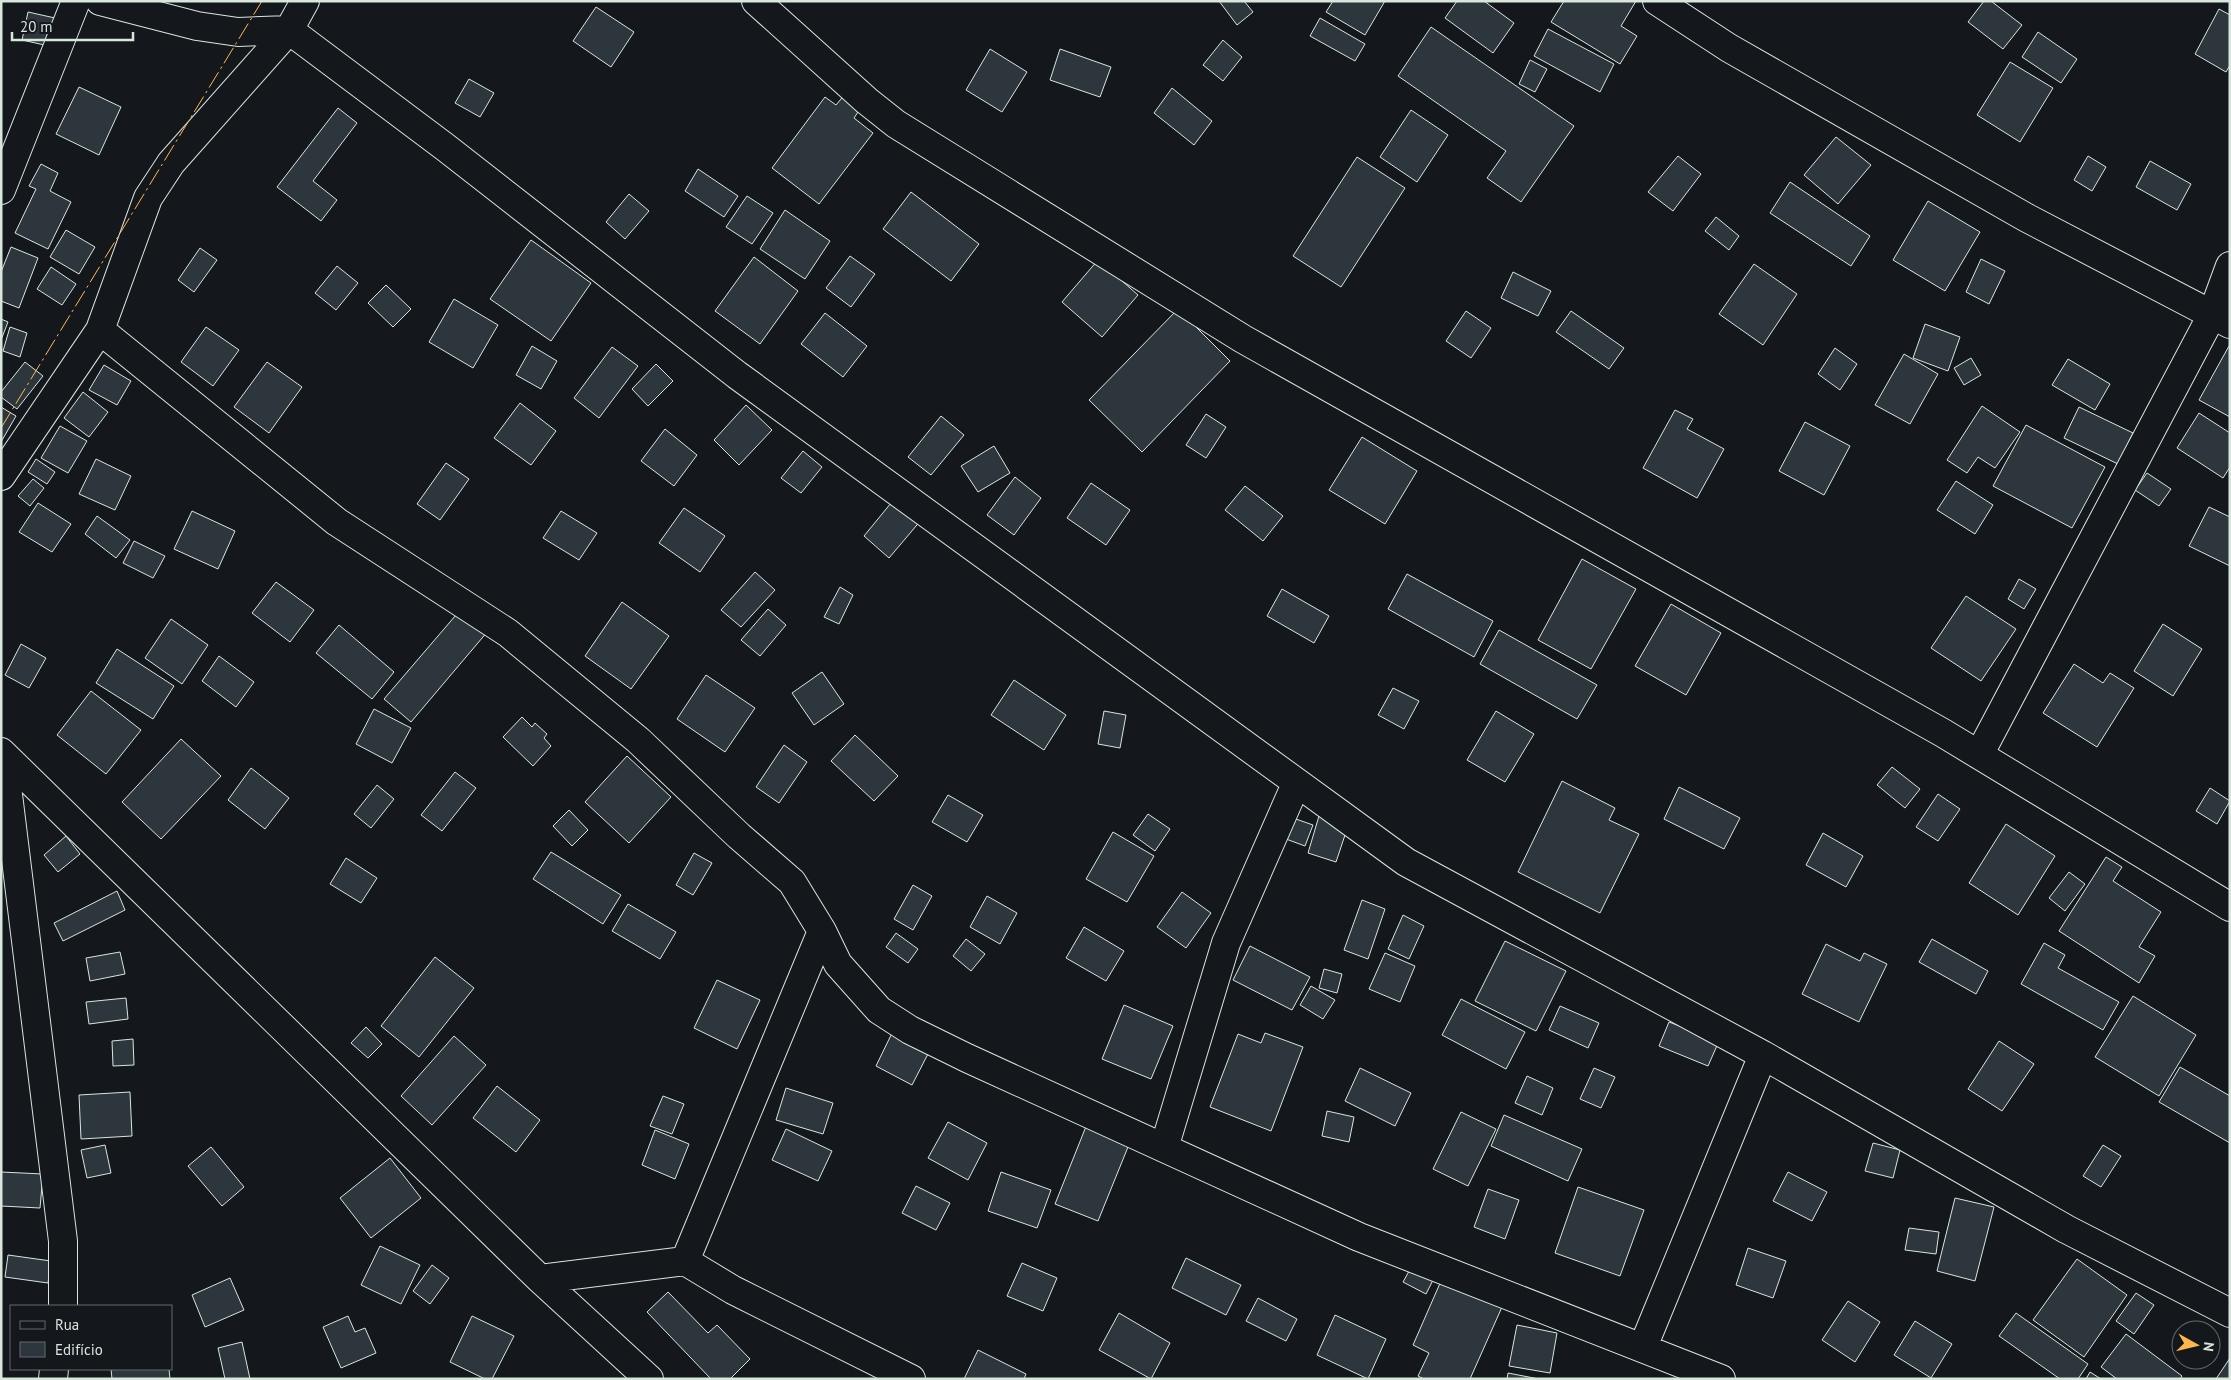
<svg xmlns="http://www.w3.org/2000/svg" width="2231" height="1380" font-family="'PT Sans',sans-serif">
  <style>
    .building { fill: #2c363c; stroke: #d8e6dc }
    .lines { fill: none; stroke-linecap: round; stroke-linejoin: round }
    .minor-casing { stroke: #d8e6dc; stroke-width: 30 }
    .minor { stroke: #14181c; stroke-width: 28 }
    .power { stroke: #ffb74d; stroke-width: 1; stroke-dasharray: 18 4 2.5 4; stroke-linecap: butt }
  </style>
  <rect width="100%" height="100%" fill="#14181c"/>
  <path class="building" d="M 1219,1 L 1244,1 L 1253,12 L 1237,25 Z
    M 1333,1 L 1385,1 L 1365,35 L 1326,12 Z
    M 1457,1 L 1484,1 L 1514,23 L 1493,53 L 1445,18 Z
    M 1564,1 L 1636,1 L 1621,26 L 1637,36 L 1620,64 L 1551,22 Z
    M 1984,1 L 1991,1 L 2022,25 L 2003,49 L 1968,22 Z
    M 596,7 L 634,32 L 611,67 L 573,41 Z
    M 2219,9 L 2230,15 L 2230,65 L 2226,72 L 2195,54 Z
    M 28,12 L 55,18 L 49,46 L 22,40 Z
    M 1320,18 L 1365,44 L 1355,61 L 1310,36 Z
    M 1431,27 L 1574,126 L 1521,202 L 1487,178 L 1506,151 L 1398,76 Z
    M 1548,29 L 1614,64 L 1600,92 L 1534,56 Z
    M 2038,32 L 2077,59 L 2061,83 L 2022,57 Z
    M 1223,40 L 1242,57 L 1223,81 L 1203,65 Z
    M 990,49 L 1027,72 L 1002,112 L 966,90 Z
    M 1060,49 L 1111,67 L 1100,97 L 1050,80 Z
    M 1530,60 L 1547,69 L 1535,92 L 1519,84 Z
    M 2010,62 L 2053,88 L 2020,142 L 1977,115 Z
    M 469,79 L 494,93 L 480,117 L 455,103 Z
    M 79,87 L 121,107 L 99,155 L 56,134 Z
    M 1172,88 L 1212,121 L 1194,145 L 1154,113 Z
    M 846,93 L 862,106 L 854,118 L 873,133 L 819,204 L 772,168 L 825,97 L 836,105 Z
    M 338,108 L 357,123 L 313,181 L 337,200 L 321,221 L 277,187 Z
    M 1411,110 L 1448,135 L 1417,182 L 1380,157 Z
    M 1836,137 L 1871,165 L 1838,204 L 1804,175 Z
    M 1678,156 L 1701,174 L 1673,211 L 1648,192 Z
    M 2088,156 L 2106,167 L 2092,191 L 2074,180 Z
    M 1357,157 L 1405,188 L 1341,287 L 1293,256 Z
    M 2150,161 L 2191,184 L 2177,210 L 2136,187 Z
    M 41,164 L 58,173 L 50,191 L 71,202 L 48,249 L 15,233 L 36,189 L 29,186 Z
    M 698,169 L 738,196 L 724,217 L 685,191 Z
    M 1790,182 L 1870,236 L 1851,266 L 1770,213 Z
    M 911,192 L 979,244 L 951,281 L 883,229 Z
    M 629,194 L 649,211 L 625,239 L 606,222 Z
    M 747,196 L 773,213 L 752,244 L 726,227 Z
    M 1928,201 L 1980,232 L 1945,291 L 1893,260 Z
    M 785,210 L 830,241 L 805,279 L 760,249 Z
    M 1716,217 L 1739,236 L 1729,250 L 1705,231 Z
    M 66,230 L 95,247 L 79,274 L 50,257 Z
    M 531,240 L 591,283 L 551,341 L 490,299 Z
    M 11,247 L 38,258 L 19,308 L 1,301 L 1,272 Z
    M 200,248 L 217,260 L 194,292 L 178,280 Z
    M 850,256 L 875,274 L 851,307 L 826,288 Z
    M 754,257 L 798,291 L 760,344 L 715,311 Z
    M 1981,259 L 2005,271 L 1989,304 L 1966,292 Z
    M 1098,260 L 1138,295 L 1102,337 L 1062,302 Z
    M 1754,264 L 1797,294 L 1763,345 L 1719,314 Z
    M 337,266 L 358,283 L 336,310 L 315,293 Z
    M 51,267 L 76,284 L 62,305 L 37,289 Z
    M 1513,272 L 1551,291 L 1538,316 L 1501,298 Z
    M 386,285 L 411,309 L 393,327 L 368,303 Z
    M 454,299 L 498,325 L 473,368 L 429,342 Z
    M 1178,309 L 1230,361 L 1142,452 L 1089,400 Z
    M 1466,311 L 1491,328 L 1471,358 L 1446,341 Z
    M 1571,311 L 1624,348 L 1609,369 L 1556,332 Z
    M 825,313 L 867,346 L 843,377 L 801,344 Z
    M 1,319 L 8,322 L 1,340 Z
    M 1925,324 L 1960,337 L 1948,371 L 1913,358 Z
    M 10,327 L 27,333 L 20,357 L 3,351 Z
    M 206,327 L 239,350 L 213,386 L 181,362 Z
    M 532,346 L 557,361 L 541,389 L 516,375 Z
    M 2229,346 L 2230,346 L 2230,417 L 2199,400 Z
    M 612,347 L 638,366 L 599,418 L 574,398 Z
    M 1835,348 L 1857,364 L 1840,390 L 1818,374 Z
    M 1904,354 L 1938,374 L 1910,424 L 1875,405 Z
    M 1971,358 L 1981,375 L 1964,385 L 1954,368 Z
    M 2068,359 L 2110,384 L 2095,410 L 2052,385 Z
    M 25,362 L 43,376 L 17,409 L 1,397 L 1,392 Z
    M 267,362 L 302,387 L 269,433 L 234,407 Z
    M 656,364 L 673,381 L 648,406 L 632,389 Z
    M 104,365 L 131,381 L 117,405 L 89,390 Z
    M 83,392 L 108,412 L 89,437 L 64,418 Z
    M 520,403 L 556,431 L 531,465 L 494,438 Z
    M 746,405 L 772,430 L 739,465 L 714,440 Z
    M 1982,406 L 2020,432 L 1995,468 L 1978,457 L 1967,473 L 1947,460 Z
    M 1,407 L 16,416 L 1,442 Z
    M 2079,407 L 2133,433 L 2118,464 L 2064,438 Z
    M 1675,410 L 1693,419 L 1687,429 L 1724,449 L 1697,498 L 1643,468 Z
    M 2199,413 L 2230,433 L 2230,467 L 2223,478 L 2177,448 Z
    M 1206,414 L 1226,427 L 1206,458 L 1186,445 Z
    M 941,416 L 964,435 L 931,475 L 908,457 Z
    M 1805,422 L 1850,446 L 1824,495 L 1779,471 Z
    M 2026,425 L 2105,467 L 2072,528 L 1993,486 Z
    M 60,426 L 87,441 L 68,473 L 41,458 Z
    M 665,429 L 697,455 L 674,486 L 641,461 Z
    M 1362,437 L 1417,471 L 1385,524 L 1329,490 Z
    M 994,446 L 1010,473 L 978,492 L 961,466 Z
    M 803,451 L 822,467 L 801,493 L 781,478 Z
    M 36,459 L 55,472 L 47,484 L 28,472 Z
    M 96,459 L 131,476 L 115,510 L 79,494 Z
    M 446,463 L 469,479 L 440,520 L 417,504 Z
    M 2147,473 L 2171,489 L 2159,506 L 2135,490 Z
    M 1015,477 L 1041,498 L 1014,535 L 987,515 Z
    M 33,479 L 44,488 L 30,506 L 18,496 Z
    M 1956,481 L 1993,505 L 1975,534 L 1937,510 Z
    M 1091,483 L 1130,510 L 1106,545 L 1067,518 Z
    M 1245,486 L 1283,516 L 1263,541 L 1225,510 Z
    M 896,497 L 922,519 L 889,558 L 864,536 Z
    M 38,503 L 71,524 L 52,552 L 19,532 Z
    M 2209,507 L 2230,517 L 2230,566 L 2189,546 Z
    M 684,508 L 725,536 L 700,572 L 659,543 Z
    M 192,511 L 235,531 L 218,569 L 174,549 Z
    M 561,511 L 597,533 L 579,560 L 543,538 Z
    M 97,516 L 130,540 L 116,558 L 85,534 Z
    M 134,541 L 165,556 L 153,578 L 123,563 Z
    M 1582,559 L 1636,589 L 1591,669 L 1538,640 Z
    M 755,572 L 775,590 L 741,627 L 721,610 Z
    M 1407,574 L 1493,621 L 1474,657 L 1388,609 Z
    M 2019,579 L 2036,589 L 2024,609 L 2008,599 Z
    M 276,582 L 314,610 L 290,642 L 252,613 Z
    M 840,587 L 853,595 L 839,624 L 824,617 Z
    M 1282,589 L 1329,616 L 1314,643 L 1267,616 Z
    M 1966,596 L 2016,629 L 1981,681 L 1931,648 Z
    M 622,602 L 669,636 L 631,689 L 585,656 Z
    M 1671,604 L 1721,633 L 1686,695 L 1635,666 Z
    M 462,608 L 488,631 L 411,722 L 384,699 Z
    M 768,609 L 786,625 L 760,656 L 741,640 Z
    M 171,619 L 208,645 L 182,684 L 145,658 Z
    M 2163,624 L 2202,649 L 2173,696 L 2134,671 Z
    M 339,625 L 394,672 L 372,699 L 316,653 Z
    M 1499,630 L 1597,685 L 1577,719 L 1480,664 Z
    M 21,644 L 46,658 L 29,688 L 5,675 Z
    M 117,649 L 174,686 L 153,719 L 96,683 Z
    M 219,656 L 254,682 L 236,707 L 202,681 Z
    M 2074,664 L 2103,683 L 2110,673 L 2134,688 L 2097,747 L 2043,713 Z
    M 822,672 L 844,704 L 814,725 L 792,693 Z
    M 706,675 L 755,708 L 725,752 L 677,719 Z
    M 1014,680 L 1066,715 L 1044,750 L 991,715 Z
    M 1393,688 L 1419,701 L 1404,729 L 1378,715 Z
    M 91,691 L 141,730 L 106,774 L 57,735 Z
    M 374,709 L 411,728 L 392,763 L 356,744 Z
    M 1104,711 L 1126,715 L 1120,748 L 1098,744 Z
    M 1496,711 L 1534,734 L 1505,782 L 1467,760 Z
    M 522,717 L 532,727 L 535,723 L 547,734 L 544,738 L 551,746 L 533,766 L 503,737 Z
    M 855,735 L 898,776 L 874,801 L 831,761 Z
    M 181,739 L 221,776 L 161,839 L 122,802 Z
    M 784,745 L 807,762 L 779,803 L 756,787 Z
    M 627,756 L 671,797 L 629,843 L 585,802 Z
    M 1892,767 L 1920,789 L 1905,808 L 1877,785 Z
    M 251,768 L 289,798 L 265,829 L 228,800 Z
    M 455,772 L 476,788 L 442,831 L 421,815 Z
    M 1562,781 L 1615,808 L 1609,820 L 1639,834 L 1600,913 L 1518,872 Z
    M 377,785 L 394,799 L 371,828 L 354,814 Z
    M 1679,787 L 1740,818 L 1724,849 L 1664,819 Z
    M 2210,788 L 2230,801 L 2217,824 L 2196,811 Z
    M 1938,794 L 1960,809 L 1938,841 L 1916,827 Z
    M 948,795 L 983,815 L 967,842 L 932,822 Z
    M 569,810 L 588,830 L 572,846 L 553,826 Z
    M 1148,814 L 1170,829 L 1155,851 L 1133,835 Z
    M 1319,816 L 1348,826 L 1336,862 L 1308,853 Z
    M 1293,818 L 1313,825 L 1305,846 L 1286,839 Z
    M 2006,824 L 2055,856 L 2018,915 L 1969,883 Z
    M 1113,832 L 1154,856 L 1127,902 L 1086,879 Z
    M 1823,833 L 1863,856 L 1846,887 L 1806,865 Z
    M 66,836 L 80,854 L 58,872 L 44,855 Z
    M 551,852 L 621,895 L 603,924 L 533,879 Z
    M 694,853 L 712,863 L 693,895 L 676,885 Z
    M 2106,857 L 2122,867 L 2113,881 L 2161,912 L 2139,947 L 2155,956 L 2139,983 L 2059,931 Z
    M 346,858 L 377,878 L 361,903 L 330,884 Z
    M 2069,872 L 2085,884 L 2065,911 L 2049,898 Z
    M 913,885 L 932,896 L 913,930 L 894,919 Z
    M 117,891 L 125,910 L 63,941 L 54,923 Z
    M 1182,892 L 1211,913 L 1186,948 L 1157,927 Z
    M 987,896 L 1017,913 L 1000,944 L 970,927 Z
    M 1362,900 L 1385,909 L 1368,959 L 1344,950 Z
    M 628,904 L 676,932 L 660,959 L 612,931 Z
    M 1403,915 L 1424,926 L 1409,959 L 1388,949 Z
    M 1084,927 L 1124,951 L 1106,981 L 1066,958 Z
    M 896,933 L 918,949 L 908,963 L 886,947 Z
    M 966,939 L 985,954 L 971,971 L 953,956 Z
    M 1932,939 L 1988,971 L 1976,994 L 1919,962 Z
    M 1505,941 L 1566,971 L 1536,1031 L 1475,1001 Z
    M 2044,943 L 2065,955 L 2058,968 L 2119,1002 L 2103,1030 L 2021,984 Z
    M 1826,944 L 1860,961 L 1864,953 L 1887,964 L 1859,1022 L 1802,994 Z
    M 1250,946 L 1310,977 L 1292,1010 L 1233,980 Z
    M 120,952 L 125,974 L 90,981 L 86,958 Z
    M 1385,953 L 1415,966 L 1400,1002 L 1369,989 Z
    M 435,957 L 474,988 L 419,1057 L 381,1026 Z
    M 1324,969 L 1342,974 L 1337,993 L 1319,988 Z
    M 717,980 L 760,1000 L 737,1049 L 694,1028 Z
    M 1311,986 L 1335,1000 L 1323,1019 L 1300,1005 Z
    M 2133,996 L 2196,1035 L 2159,1096 L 2095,1057 Z
    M 126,998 L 128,1019 L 89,1024 L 86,1002 Z
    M 1461,999 L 1525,1032 L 1506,1069 L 1442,1035 Z
    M 1124,1005 L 1173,1026 L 1151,1079 L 1102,1059 Z
    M 1560,1006 L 1599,1023 L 1588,1048 L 1549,1030 Z
    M 1669,1022 L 1719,1041 L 1708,1066 L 1659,1046 Z
    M 366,1027 L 382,1044 L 368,1058 L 351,1043 Z
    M 893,1031 L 930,1050 L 912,1085 L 876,1066 Z
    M 1265,1033 L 1303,1047 L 1271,1131 L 1210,1107 L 1238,1034 L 1261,1043 Z
    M 454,1036 L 486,1065 L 432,1125 L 401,1096 Z
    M 133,1039 L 134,1065 L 113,1066 L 112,1041 Z
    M 1999,1041 L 2034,1064 L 2002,1111 L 1968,1089 Z
    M 2180,1067 L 2230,1096 L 2230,1143 L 2159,1102 Z
    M 1360,1068 L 1411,1093 L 1395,1126 L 1345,1101 Z
    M 1594,1068 L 1615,1077 L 1601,1108 L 1580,1099 Z
    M 1527,1076 L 1553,1088 L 1542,1115 L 1515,1103 Z
    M 497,1086 L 540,1120 L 516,1152 L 473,1118 Z
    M 786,1088 L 833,1103 L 823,1134 L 776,1120 Z
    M 130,1092 L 132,1136 L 81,1139 L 79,1095 Z
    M 663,1096 L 684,1104 L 672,1134 L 650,1126 Z
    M 1327,1111 L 1354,1117 L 1349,1142 L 1322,1136 Z
    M 1461,1112 L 1496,1129 L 1468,1186 L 1433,1169 Z
    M 1504,1115 L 1582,1149 L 1568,1181 L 1491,1146 Z
    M 948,1122 L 987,1143 L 968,1180 L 928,1158 Z
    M 1087,1124 L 1130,1142 L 1098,1221 L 1055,1204 Z
    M 786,1129 L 832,1151 L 818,1181 L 772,1160 Z
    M 655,1130 L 689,1144 L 675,1179 L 642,1165 Z
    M 1873,1143 L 1900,1150 L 1893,1178 L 1865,1171 Z
    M 105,1145 L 111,1173 L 87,1178 L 81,1150 Z
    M 2103,1145 L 2121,1156 L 2101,1187 L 2083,1176 Z
    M 211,1147 L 244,1187 L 222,1206 L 188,1166 Z
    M 390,1158 L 421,1198 L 371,1238 L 340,1198 Z
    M 1,1172 L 43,1174 L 40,1208 L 1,1206 Z
    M 1001,1172 L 1051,1190 L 1037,1228 L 988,1211 Z
    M 1788,1172 L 1827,1192 L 1812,1221 L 1773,1201 Z
    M 916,1186 L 950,1203 L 936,1230 L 902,1213 Z
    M 1578,1187 L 1644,1210 L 1620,1276 L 1555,1253 Z
    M 1488,1189 L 1519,1200 L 1505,1239 L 1474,1227 Z
    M 1955,1198 L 1994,1207 L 1975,1281 L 1937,1271 Z
    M 1909,1228 L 1939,1232 L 1936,1254 L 1905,1250 Z
    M 380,1246 L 420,1265 L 401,1304 L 361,1285 Z
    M 1748,1248 L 1786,1261 L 1773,1298 L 1736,1285 Z
    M 8,1255 L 51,1261 L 48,1283 L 5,1277 Z
    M 1186,1258 L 1241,1285 L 1226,1315 L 1172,1288 Z
    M 2077,1259 L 2127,1295 L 2084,1357 L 2033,1320 Z
    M 1022,1263 L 1057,1278 L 1043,1311 L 1007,1296 Z
    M 1413,1264 L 1435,1276 L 1426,1294 L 1403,1282 Z
    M 432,1265 L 449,1278 L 430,1304 L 413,1291 Z
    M 230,1278 L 244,1310 L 205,1327 L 192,1295 Z
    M 1441,1281 L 1506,1298 L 1470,1379 L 1424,1379 L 1418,1376 L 1429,1353 L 1413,1345 Z
    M 668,1292 L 708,1333 L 717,1325 L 750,1359 L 730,1379 L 711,1379 L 647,1312 Z
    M 2136,1293 L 2154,1305 L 2134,1334 L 2116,1321 Z
    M 1258,1298 L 1297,1319 L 1286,1341 L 1246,1321 Z
    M 1848,1301 L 1880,1322 L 1855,1362 L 1822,1340 Z
    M 1119,1313 L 1170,1343 L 1151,1379 L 1099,1350 Z
    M 2016,1313 L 2088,1364 L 2078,1379 L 2060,1379 L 1999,1336 Z
    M 1335,1315 L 1386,1339 L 1368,1379 L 1317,1355 Z
    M 348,1316 L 355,1332 L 365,1328 L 376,1353 L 341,1368 L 323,1327 Z
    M 472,1316 L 514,1336 L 492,1379 L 485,1379 L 450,1362 Z
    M 1915,1321 L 1952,1344 L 1931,1378 L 1894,1355 Z
    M 1517,1325 L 1557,1333 L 1550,1373 L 1509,1366 Z
    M 2126,1334 L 2182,1376 L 2180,1379 L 2117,1379 L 2101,1367 Z
    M 242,1342 L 250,1379 L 225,1379 L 218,1348 Z
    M 978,1350 L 1026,1374 L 1024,1379 L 964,1379 Z
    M 2230,1358 L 2230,1379 L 2216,1379 Z
    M 111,1369 L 169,1369 L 170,1379 L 112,1379 Z
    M 2090,1372 L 2101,1379 L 2086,1379 Z
    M 1508,1373 L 1539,1379 L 1507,1379 Z"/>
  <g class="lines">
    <g class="minor-casing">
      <path id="minor" d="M 100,1 L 197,26 L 238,32 L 289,30 L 445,147 L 737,375 L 1406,862 L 1763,1055 L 2066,1229 L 2230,1313
        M 756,1 L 867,101 L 896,124 L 1243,339 L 1943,733 L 2230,907
        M 1657,1 L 1729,48 L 2027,218 L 2230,324
        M 1,190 L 76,1
        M 100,330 L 337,522 L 508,633 L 638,740 L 739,836 L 792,882 L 822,931 L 838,964 L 879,1010 L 910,1030 L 967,1058 L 1359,1237 L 1721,1379
        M 1,476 L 100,330 L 148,198 L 171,163 L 289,30 L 305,1
        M 1,752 L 540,1279 L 649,1379
        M 3,754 L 63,1241 L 63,1306
        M 1979,755 L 2212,315 L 2230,266
        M 1164,1148 L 1226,943 L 1296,784
        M 685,1261 L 822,931
        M 540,1279 L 685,1261 L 733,1290 L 911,1379
        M 1643,1347 L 1763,1055
        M 53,1379 L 54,1369"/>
    </g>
    <use href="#minor" class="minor"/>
    <path class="power" d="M 1,428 L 262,1"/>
  </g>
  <rect width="2231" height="1380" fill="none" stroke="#d8e6dc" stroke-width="5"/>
  <rect x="10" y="1305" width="162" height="65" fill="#14181c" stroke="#626a69"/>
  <rect x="20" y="1321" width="25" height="8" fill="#14181c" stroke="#626a69"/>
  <text x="55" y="1330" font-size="15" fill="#d8e6dc">Rua</text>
  <rect x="20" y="1342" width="25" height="15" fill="#2c363c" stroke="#626a69"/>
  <text x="55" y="1355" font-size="15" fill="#d8e6dc">Edifício</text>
  <g transform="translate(2196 1345) rotate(98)"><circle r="24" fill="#14181c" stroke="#626a69"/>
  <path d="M0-4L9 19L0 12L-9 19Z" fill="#ffb74d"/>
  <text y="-8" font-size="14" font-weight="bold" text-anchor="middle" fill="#d8e6dc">N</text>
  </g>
  <path d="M12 32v8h121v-8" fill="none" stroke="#d8e6dc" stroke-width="2.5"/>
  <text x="20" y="32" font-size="15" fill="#d8e6dc" stroke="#14181c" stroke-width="4" paint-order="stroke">20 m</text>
</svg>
